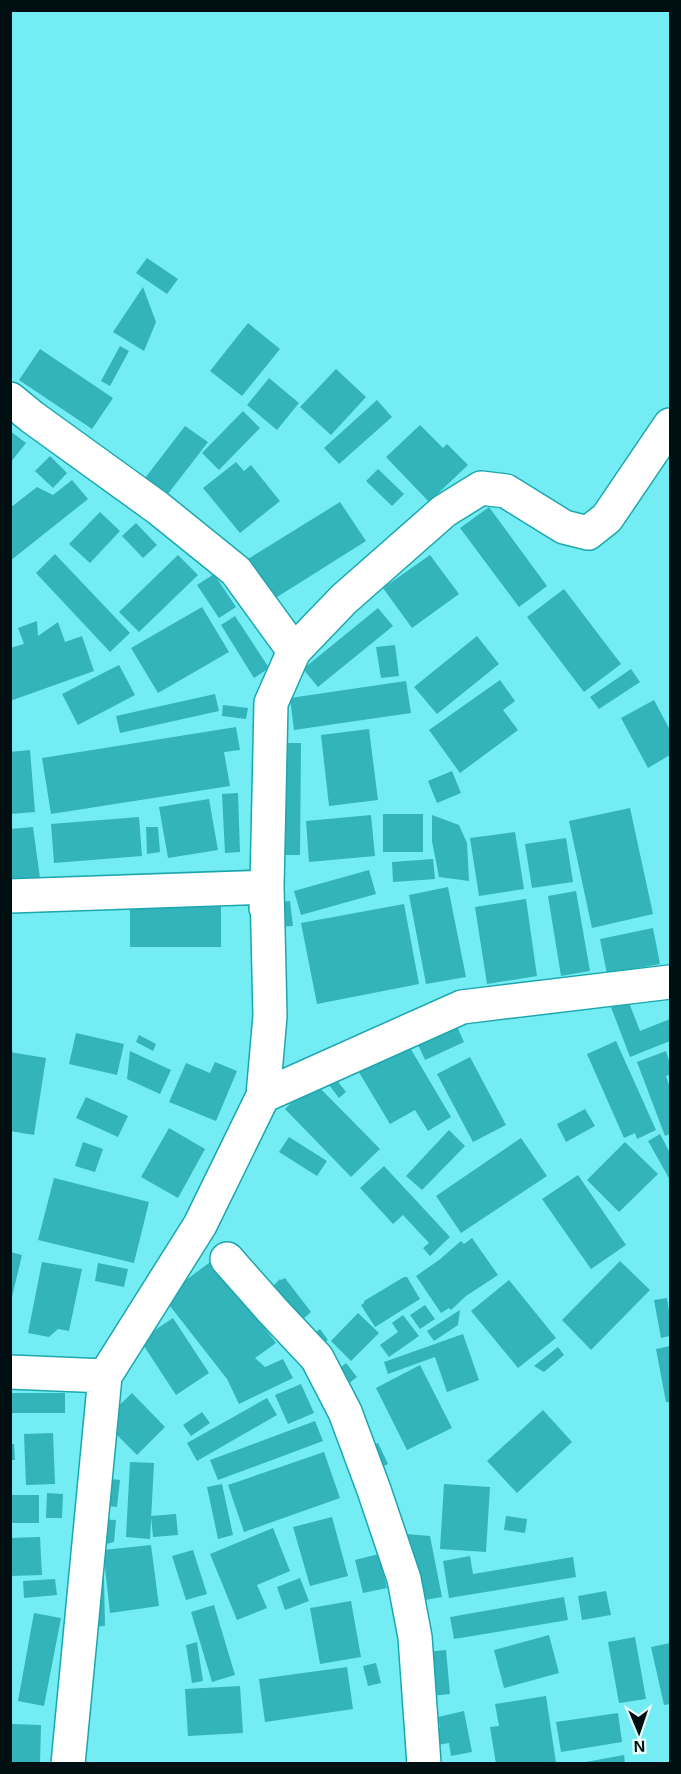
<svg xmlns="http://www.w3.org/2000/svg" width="681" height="1774" font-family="Arial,sans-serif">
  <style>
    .building { fill: #32b4ba }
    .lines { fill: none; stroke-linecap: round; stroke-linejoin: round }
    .minor-casing { stroke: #1ca7ad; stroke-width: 36 }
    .minor { stroke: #fff; stroke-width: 33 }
  </style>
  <rect width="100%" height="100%" fill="#74ecf3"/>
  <path class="building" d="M 147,258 L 178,279 L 167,294 L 136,273 Z
    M 143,287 L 156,322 L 144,351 L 113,332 Z
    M 248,323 L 280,349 L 242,396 L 210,371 Z
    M 120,346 L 129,351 L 110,386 L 101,381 Z
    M 40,349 L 113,398 L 92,429 L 19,380 Z
    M 336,369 L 366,397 L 331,435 L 300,407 Z
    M 269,378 L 299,403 L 277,430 L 247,405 Z
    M 377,400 L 392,417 L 339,464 L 324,448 Z
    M 243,411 L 260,428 L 219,470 L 202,453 Z
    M 420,425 L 443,448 L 447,444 L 468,465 L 429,502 L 386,457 Z
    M 185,426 L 208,442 L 161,503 L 139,486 Z
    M 10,431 L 26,443 L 10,463 Z
    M 50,456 L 67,473 L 53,488 L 35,471 Z
    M 236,462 L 244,471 L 251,465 L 280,501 L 240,533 L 203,488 Z
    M 378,469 L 404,494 L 392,506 L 366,481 Z
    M 72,480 L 88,499 L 10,561 L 10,508 L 37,487 L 53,495 Z
    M 340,502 L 366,541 L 274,599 L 248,559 Z
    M 489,507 L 547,586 L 519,607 L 460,528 Z
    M 100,512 L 120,531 L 90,563 L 69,544 Z
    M 136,523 L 157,545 L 143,558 L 122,536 Z
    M 55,554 L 130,633 L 110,652 L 36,573 Z
    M 178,555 L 198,575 L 139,632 L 119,612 Z
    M 430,555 L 459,594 L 412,628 L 383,588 Z
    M 214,574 L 236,607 L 219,618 L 197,585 Z
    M 564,589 L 621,664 L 584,692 L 527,617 Z
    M 202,607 L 229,652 L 158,693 L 131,648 Z
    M 378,608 L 393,626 L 318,687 L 303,669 Z
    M 235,616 L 269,668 L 254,678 L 221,625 Z
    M 37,621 L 38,636 L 58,622 L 65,642 L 82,636 L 94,671 L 10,701 L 10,648 L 24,644 L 18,628 Z
    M 477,636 L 499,664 L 437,714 L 414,687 Z
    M 395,645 L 399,676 L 381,678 L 376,647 Z
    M 119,665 L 135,695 L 78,725 L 62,694 Z
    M 631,669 L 640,682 L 599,709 L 590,697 Z
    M 500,680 L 515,701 L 503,710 L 518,730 L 460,773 L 429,730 Z
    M 406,681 L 411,713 L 294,730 L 290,698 Z
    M 215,694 L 219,711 L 120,733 L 116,716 Z
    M 654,700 L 670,730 L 670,755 L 648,768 L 621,718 Z
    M 223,705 L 248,708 L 246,719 L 222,716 Z
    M 236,727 L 240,750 L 224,752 L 230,786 L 51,814 L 42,758 Z
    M 369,729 L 378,800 L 329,806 L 321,735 Z
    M 283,743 L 301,743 L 300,855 L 283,855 Z
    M 30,750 L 35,812 L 10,814 L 10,752 Z
    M 452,771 L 461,793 L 437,803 L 428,781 Z
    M 238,793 L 240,852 L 225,853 L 222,794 Z
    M 209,799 L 218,850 L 168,858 L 159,807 Z
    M 630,808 L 653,914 L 592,928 L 569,821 Z
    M 383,814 L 423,814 L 423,852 L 383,852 Z
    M 371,815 L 375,856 L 309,862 L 306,821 Z
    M 432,815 L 459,825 L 467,843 L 469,881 L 439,877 L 432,841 Z
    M 139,817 L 142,856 L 54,863 L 51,824 Z
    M 33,827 L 40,878 L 10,882 L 10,829 Z
    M 146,827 L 158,827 L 160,852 L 147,854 Z
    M 515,832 L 524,889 L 479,896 L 470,838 Z
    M 566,838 L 573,882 L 532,888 L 525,844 Z
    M 433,859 L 435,879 L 393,882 L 392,862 Z
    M 369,870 L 376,894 L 301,915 L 294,891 Z
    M 448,887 L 466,977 L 426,984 L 409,895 Z
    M 576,891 L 590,971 L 561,976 L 548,896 Z
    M 526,899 L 537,976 L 487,984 L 475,907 Z
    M 290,901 L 293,926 L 278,927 L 275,903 Z
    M 404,904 L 419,984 L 317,1004 L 301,923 Z
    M 130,905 L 221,905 L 221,947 L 130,947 Z
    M 653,928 L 660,964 L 607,974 L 600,939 Z
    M 626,995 L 640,1031 L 670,1019 L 670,1041 L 630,1057 L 609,1002 Z
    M 454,1020 L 464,1042 L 425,1060 L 415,1038 Z
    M 76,1033 L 124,1044 L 117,1075 L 69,1064 Z
    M 139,1035 L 156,1044 L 153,1051 L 136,1042 Z
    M 406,1041 L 451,1117 L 428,1131 L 415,1110 L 390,1124 L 357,1069 Z
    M 616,1041 L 656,1130 L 637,1139 L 635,1133 L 624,1138 L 587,1054 Z
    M 130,1051 L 171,1070 L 160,1094 L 127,1079 Z
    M 666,1051 L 670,1064 L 670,1075 L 666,1076 L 670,1088 L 670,1134 L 665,1136 L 637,1062 Z
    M 10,1052 L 46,1058 L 34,1135 L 10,1131 Z
    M 470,1057 L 506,1125 L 473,1142 L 437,1074 Z
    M 215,1062 L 237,1071 L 216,1121 L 169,1102 L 186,1063 L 210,1073 Z
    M 336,1079 L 346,1092 L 339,1098 L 329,1085 Z
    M 313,1081 L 380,1149 L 351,1177 L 285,1109 Z
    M 86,1097 L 128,1116 L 118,1137 L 76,1118 Z
    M 585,1109 L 595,1126 L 566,1142 L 557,1124 Z
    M 169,1128 L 205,1149 L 178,1198 L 141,1177 Z
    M 449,1130 L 465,1146 L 422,1190 L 406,1176 Z
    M 660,1134 L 670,1153 L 670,1180 L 648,1141 Z
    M 289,1137 L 327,1161 L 317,1176 L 279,1152 Z
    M 521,1138 L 547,1176 L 461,1233 L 436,1196 Z
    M 83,1142 L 103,1149 L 95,1172 L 75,1166 Z
    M 625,1142 L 658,1174 L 619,1212 L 587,1180 Z
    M 384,1166 L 450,1237 L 430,1256 L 423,1248 L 429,1243 L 403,1215 L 393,1224 L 360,1188 Z
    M 578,1175 L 626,1245 L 591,1269 L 542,1199 Z
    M 54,1178 L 149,1202 L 134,1263 L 38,1240 Z
    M 472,1238 L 498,1275 L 466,1296 L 451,1310 L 449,1308 L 441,1313 L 416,1276 L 439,1260 L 461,1241 L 464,1244 Z
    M 10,1252 L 22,1255 L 11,1301 L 10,1301 Z
    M 213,1260 L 276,1343 L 255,1358 L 265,1367 L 283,1359 L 293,1378 L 239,1404 L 227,1379 L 163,1297 Z
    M 620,1261 L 650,1290 L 591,1350 L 562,1320 Z
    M 42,1262 L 82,1269 L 69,1331 L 58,1329 L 49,1337 L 28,1333 Z
    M 98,1263 L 128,1269 L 124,1287 L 95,1281 Z
    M 404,1277 L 407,1277 L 420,1299 L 375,1327 L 361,1305 L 364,1303 L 364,1301 Z
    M 285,1278 L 311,1312 L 302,1320 L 271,1288 L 280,1279 L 281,1280 Z
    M 509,1280 L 556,1338 L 518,1368 L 471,1311 Z
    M 667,1298 L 670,1317 L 670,1336 L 661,1338 L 654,1300 Z
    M 425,1305 L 435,1319 L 420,1329 L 410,1315 Z
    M 460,1310 L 458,1325 L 434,1341 L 427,1331 Z
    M 358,1313 L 379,1333 L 351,1361 L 331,1341 Z
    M 403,1315 L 419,1336 L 389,1357 L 380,1345 L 398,1332 L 392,1323 Z
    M 173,1318 L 209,1373 L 176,1395 L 140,1340 Z
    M 320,1329 L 328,1340 L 317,1347 L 310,1336 Z
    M 463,1334 L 479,1380 L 447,1392 L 435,1357 L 388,1374 L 384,1362 Z
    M 670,1346 L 670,1402 L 666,1402 L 656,1349 Z
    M 558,1347 L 564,1355 L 544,1372 L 534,1366 Z
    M 346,1363 L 357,1377 L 344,1387 L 334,1373 Z
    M 420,1365 L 452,1428 L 407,1450 L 376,1388 Z
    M 301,1384 L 314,1413 L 288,1424 L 275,1395 Z
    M 10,1393 L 65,1393 L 65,1413 L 10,1413 Z
    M 132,1393 L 165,1427 L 137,1455 L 103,1421 Z
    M 267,1398 L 277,1415 L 197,1461 L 187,1443 Z
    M 543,1410 L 572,1442 L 517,1493 L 487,1461 Z
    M 202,1412 L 210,1423 L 191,1436 L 183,1425 Z
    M 315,1421 L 323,1441 L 218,1480 L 210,1460 Z
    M 53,1433 L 55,1484 L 26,1485 L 24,1434 Z
    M 378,1443 L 388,1464 L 373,1471 L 364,1449 Z
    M 10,1444 L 14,1444 L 15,1460 L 10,1460 Z
    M 324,1452 L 340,1498 L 244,1532 L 228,1485 Z
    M 130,1462 L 154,1463 L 150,1539 L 126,1537 Z
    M 102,1478 L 120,1480 L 117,1507 L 100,1505 Z
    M 222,1484 L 233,1535 L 218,1539 L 207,1487 Z
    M 444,1484 L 490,1487 L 486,1552 L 440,1549 Z
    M 47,1493 L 63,1494 L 62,1518 L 46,1518 Z
    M 10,1495 L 39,1495 L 39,1523 L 10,1523 Z
    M 176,1514 L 178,1535 L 153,1537 L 151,1516 Z
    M 506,1516 L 527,1519 L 525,1533 L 504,1530 Z
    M 332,1517 L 348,1576 L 310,1586 L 293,1527 Z
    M 97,1519 L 116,1520 L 114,1542 L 95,1547 Z
    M 273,1528 L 290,1571 L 257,1585 L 267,1608 L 237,1620 L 210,1554 Z
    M 406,1534 L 430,1536 L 442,1597 L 420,1601 Z
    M 40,1537 L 42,1575 L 10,1576 L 10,1538 Z
    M 151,1545 L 159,1606 L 110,1613 L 103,1550 Z
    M 193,1550 L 207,1594 L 186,1600 L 172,1556 Z
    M 379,1554 L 387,1588 L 363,1593 L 355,1560 Z
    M 470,1556 L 473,1574 L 573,1557 L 576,1577 L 449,1598 L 443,1561 Z
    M 90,1578 L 104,1578 L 105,1626 L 91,1627 Z
    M 300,1578 L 309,1601 L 285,1610 L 277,1587 Z
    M 55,1579 L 57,1595 L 24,1598 L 23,1581 Z
    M 606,1591 L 611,1615 L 582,1620 L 578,1596 Z
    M 564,1597 L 568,1620 L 454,1639 L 450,1617 Z
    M 351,1601 L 361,1657 L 320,1664 L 310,1608 Z
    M 214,1605 L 235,1675 L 212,1682 L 191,1612 Z
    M 34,1613 L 61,1618 L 44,1706 L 18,1701 Z
    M 549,1635 L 559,1673 L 504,1688 L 494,1650 Z
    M 635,1637 L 646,1699 L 619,1703 L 608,1642 Z
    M 197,1642 L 203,1681 L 192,1683 L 186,1645 Z
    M 670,1643 L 670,1704 L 664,1705 L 651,1647 Z
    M 446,1650 L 450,1694 L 430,1696 L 425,1652 Z
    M 376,1663 L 381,1683 L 368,1686 L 363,1666 Z
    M 347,1667 L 353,1709 L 265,1722 L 259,1679 Z
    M 240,1686 L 243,1733 L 188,1736 L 185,1689 Z
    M 546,1696 L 556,1763 L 496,1764 L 490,1727 L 499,1726 L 495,1704 Z
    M 464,1711 L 472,1752 L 451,1756 L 449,1743 L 432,1746 L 429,1730 L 440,1728 L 438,1717 Z
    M 618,1713 L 622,1742 L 561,1752 L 556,1722 Z
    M 10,1724 L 41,1725 L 40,1764 L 10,1764 Z
    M 624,1755 L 625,1764 L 586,1764 L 586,1762 Z"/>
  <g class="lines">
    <g class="minor-casing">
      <path id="minor" d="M 10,399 L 32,417 L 158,508 L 236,571 L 294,651
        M 10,896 L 267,887 L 266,908
        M 263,1096 L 462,1007 L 670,982
        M 227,1259 L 272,1310 L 317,1358 L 345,1412 L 374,1490 L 404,1579 L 415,1637 L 424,1764
        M 10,1372 L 105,1376
        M 68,1764 L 105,1376 L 200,1225 L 263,1096 L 270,1016 L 267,887 L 271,703 L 294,651 L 344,599 L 444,511 L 481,488 L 506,491 L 564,527 L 588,533 L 607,518 L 670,425"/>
    </g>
    <use href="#minor" class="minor"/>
  </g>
  <rect width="681" height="1774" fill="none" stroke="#001012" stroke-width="24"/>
  <g transform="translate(639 1732) rotate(178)" stroke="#e8fcfd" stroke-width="4.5" paint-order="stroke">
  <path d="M0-4.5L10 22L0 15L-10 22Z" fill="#001012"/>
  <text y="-9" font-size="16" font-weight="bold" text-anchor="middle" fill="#001012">N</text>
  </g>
</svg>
